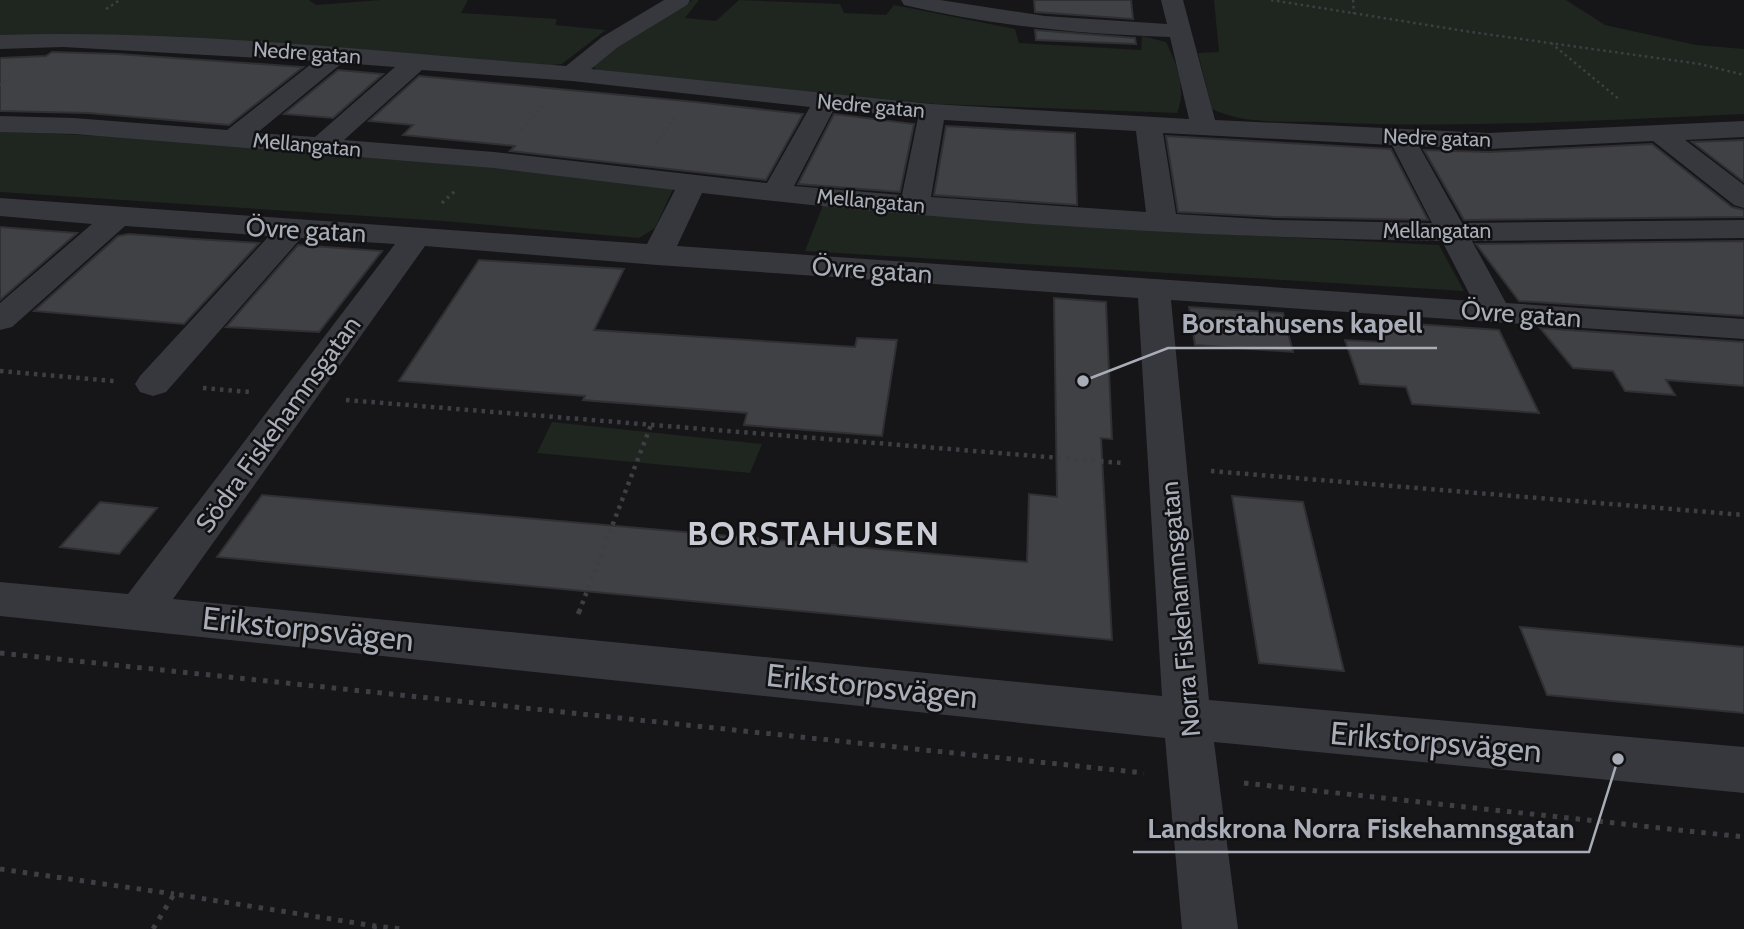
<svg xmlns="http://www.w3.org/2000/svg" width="1744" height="929" font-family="Cabin,sans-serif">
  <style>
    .green { fill: #1e261f }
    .building { fill: #404145; stroke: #303034; stroke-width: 2 }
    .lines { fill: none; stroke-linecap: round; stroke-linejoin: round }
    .path-far3 { stroke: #3d3f44; stroke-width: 2.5; stroke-dasharray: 2.5 3.5; stroke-linecap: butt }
    .path-far2 { stroke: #3d3f44; stroke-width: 3.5; stroke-dasharray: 2.5 4.5; stroke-linecap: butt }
    .path-far1 { stroke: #3d3f44; stroke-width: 4.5; stroke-dasharray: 3.5 5; stroke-linecap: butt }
    .path { stroke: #3d3f44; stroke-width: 5; stroke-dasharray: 4.5 7; stroke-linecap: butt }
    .minor { fill: #37383d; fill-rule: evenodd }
    .labels { text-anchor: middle; stroke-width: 5; stroke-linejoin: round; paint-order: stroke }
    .far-street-label { font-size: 21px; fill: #a8adb8; stroke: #111113 }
    .street-label { font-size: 26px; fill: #a8adb8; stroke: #111113 }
    .near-street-label { font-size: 32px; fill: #a8adb8; stroke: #111113 }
    .district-label { font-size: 33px; font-weight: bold; letter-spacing: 2px; fill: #c9ccd4; stroke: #111113 }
    .leader { fill: none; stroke: #a8adb8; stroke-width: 2.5 }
    .callout-dot { fill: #a8adb8; stroke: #111113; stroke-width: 2.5 }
    .callout-label { font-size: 28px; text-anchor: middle; font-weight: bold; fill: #a8adb8; stroke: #111113; stroke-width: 5; stroke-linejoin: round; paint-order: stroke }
  </style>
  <rect width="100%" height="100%" fill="#161618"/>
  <path class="green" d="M 0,0 L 309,0 L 316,5 L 381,0 L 468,0 L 461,13 L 557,19 L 555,25 L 606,30 L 562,64 L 541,66 L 112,35 L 0,37 Z
    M 693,0 L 699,0 L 685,18 L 716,21 L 739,0 L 840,4 L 844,13 L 886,15 L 894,5 L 1015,29 L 1019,43 L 1141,50 L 1142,36 L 1166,42 C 1177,64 1187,90 1177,113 L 936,104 L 598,71 L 592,66 C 614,39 661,16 693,0 Z
    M 1214,0 L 1566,0 L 1605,25 L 1696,45 L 1744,49 L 1744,114 C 1603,120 1463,129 1323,122 C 1287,121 1245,125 1212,109 L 1198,53 L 1219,52 Z
    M 0,131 L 160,139 L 660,181 L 673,189 L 655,228 L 639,238 L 443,221 L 0,192 Z
    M 823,205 L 1144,230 L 1439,245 L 1464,291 L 805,251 Z
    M 552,422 L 762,444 L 750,473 L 537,453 Z"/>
  <path class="building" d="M 1034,0 L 1131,0 L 1133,19 L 1035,12 Z
    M 1035,30 L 1135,38 L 1136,44 L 1036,40 Z
    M 52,52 L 118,54 L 303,67 L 229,125 L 88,113 L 0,111 L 0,58 L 46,56 Z
    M 338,70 L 383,74 L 333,118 L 284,114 Z
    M 419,76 L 696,102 L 803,114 L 766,180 L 510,151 L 515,146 L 403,135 L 413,125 L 369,121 Z
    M 834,114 L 914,124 L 900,192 L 798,184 Z
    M 946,126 L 1075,133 L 1077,205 L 934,195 Z
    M 1166,136 L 1391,149 L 1428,220 L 1275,217 L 1178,212 Z
    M 1744,140 L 1744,182 L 1692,142 Z
    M 1652,144 L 1732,207 L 1744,210 L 1744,217 L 1464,220 L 1424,150 L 1488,152 Z
    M 0,227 L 77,233 L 0,300 Z
    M 129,234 L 195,239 L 259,243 L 184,324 L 34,311 L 118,236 Z
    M 1744,241 L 1744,316 L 1519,301 L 1476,244 Z
    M 298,245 L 382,251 L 319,332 L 226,327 Z
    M 479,260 L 624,269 L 594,330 L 855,347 L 857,338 L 897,340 L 882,436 L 744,425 L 747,413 L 583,400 L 585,396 L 399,381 Z
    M 1054,298 L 1106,302 L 1112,439 L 1101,438 L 1112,640 L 217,557 L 262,495 L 1027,562 L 1029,494 L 1057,497 Z
    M 1189,307 L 1283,313 L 1293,352 L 1195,345 Z
    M 1373,321 L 1499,330 L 1539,413 L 1412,404 L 1406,387 L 1360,384 L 1345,340 L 1380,342 Z
    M 1540,328 L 1744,342 L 1744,386 L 1666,380 L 1675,395 L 1625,391 L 1613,371 L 1573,368 Z
    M 1232,496 L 1303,502 L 1344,671 L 1259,663 Z
    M 100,502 L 157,508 L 119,554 L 60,547 Z
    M 1520,627 L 1744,647 L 1744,713 L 1547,695 Z"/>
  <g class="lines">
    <path class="path-far3" d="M 1271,0 L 1471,32 L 1700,64 L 1744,75
      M 1353,0 L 1354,14
      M 106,9 L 120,0
      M 1551,43 L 1620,100
      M 0,85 L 13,75
      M 521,130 L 543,106
      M 656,144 L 675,117"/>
    <path class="path-far2" d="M 442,203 L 456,190"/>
    <path class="path-far1" d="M 0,371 L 114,381
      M 203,388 L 250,392
      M 346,400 L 1122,463
      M 1211,471 L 1744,515
      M 579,612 L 651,425"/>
    <path class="path" d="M 578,614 L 580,610
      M 0,653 L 1144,773
      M 1244,783 L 1744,837
      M 0,869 L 174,894
      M 153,929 L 174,894 L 375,926
      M 374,929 L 375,926 L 401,929"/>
    <path class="minor" d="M 664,0 L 690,0 L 687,5 L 618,47 L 591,69 L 932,104 L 1189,119 L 1170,37 C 1080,34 992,26 904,5 L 901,0 L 940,0 L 1045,16 L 1167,24 L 1161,0 L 1183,0 L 1215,120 L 1488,133 L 1744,121 L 1744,137 L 1685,140 L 1744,185 L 1744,208 L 1734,205 L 1653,141 L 1488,149 L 1419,146 L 1462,223 L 1744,220 L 1744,238 L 1472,241 L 1506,303 L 1744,319 L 1744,339 L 1171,300 L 1209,700 L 1744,747 L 1744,793 L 1214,742 L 1238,929 L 1182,929 L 1165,738 L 0,616 L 0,582 L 128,594 L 395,244 L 301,238 L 166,392 L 153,396 L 140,392 L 135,384 L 140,376 L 269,236 L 125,226 L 12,327 L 0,330 L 0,303 L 92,224 L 0,216 L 0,198 L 647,244 L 675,190 L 494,168 L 74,134 L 0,132 L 0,116 L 74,118 L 227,130 L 315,61 L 63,47 L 0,49 L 0,35 C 188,29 378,52 566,66 L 602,37 ZM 342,63 L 395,67 L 315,137 L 257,133 ZM 422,70 L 572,81 L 810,107 L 767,183 L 494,152 L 344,140 ZM 834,109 L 918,118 L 902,195 L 794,186 ZM 944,120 L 1136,131 L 1146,212 L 931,197 ZM 1163,133 L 1392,145 L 1432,223 L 1275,220 L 1176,214 ZM 702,193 C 947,222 1195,237 1442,241 L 1473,301 L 677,246 ZM 425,246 L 657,265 L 1138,298 L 1162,696 L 173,599 Z"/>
  </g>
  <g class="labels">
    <g class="far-street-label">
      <text transform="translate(307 53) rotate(4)" y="7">Nedre gatan</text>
      <text transform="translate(871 106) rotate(5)" y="7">Nedre gatan</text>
      <text transform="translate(1437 138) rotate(2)" y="7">Nedre gatan</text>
      <text transform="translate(307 145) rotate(5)" y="7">Mellangatan</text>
      <text transform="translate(871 201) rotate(5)" y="7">Mellangatan</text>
      <text x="1437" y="238">Mellangatan</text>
    </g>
    <g class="street-label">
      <text transform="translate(306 230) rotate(3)" y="9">Övre gatan</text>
      <text transform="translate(872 270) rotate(4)" y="9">Övre gatan</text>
      <text transform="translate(1521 314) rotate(4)" y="9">Övre gatan</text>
      <text transform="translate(278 424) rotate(-54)" y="9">Södra Fiskehamnsgatan</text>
      <text transform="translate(1180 609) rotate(-95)" y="9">Norra Fiskehamnsgatan</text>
    </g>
    <g class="near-street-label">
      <text transform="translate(308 629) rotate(6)" y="11">Erikstorpsvägen</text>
      <text transform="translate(872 686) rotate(6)" y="11">Erikstorpsvägen</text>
      <text transform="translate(1436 742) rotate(5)" y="11">Erikstorpsvägen</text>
    </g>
    <g class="district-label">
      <text x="814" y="545">BORSTAHUSEN</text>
    </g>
  </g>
  <path class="leader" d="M1083 381L1168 348H1437M1618 759L1589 852H1133"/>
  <g class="callout-dot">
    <circle cx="1083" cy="381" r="7"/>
    <circle cx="1618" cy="759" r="7"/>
  </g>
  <g class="callout-label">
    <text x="1302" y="333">Borstahusens kapell</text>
    <text x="1361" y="838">Landskrona Norra Fiskehamnsgatan</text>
  </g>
</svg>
